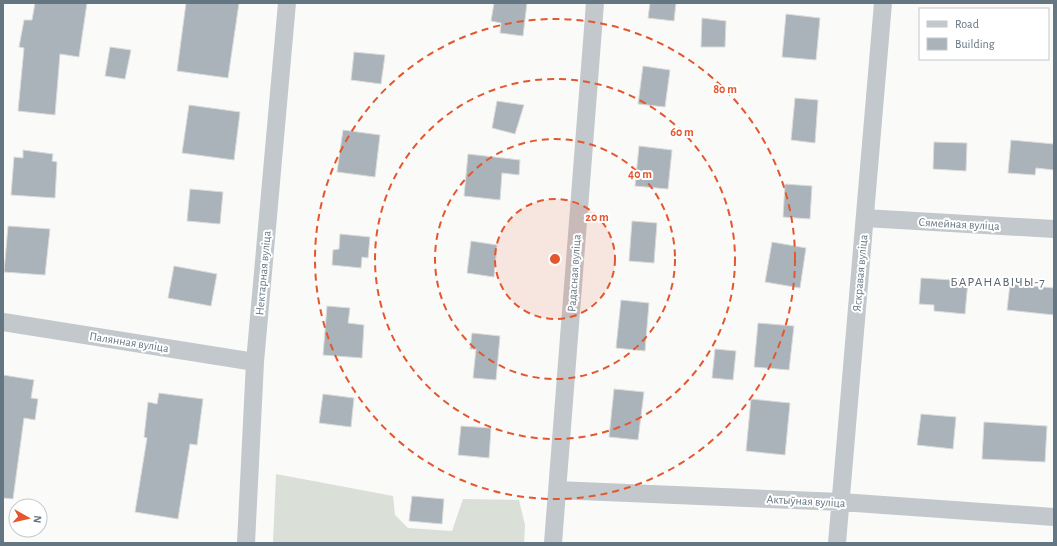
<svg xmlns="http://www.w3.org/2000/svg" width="1057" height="546" font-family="'Alegreya Sans',sans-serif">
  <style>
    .grass { fill: #dadfd7 }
    .building { fill: #aab3b9; stroke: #dcdcda }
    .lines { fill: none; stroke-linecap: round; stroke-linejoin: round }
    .minor { stroke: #c3c8cc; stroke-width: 18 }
    .ring { fill: none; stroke: #e4572e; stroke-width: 2; stroke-dasharray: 7 5 }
    .labels { text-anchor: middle; stroke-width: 4; stroke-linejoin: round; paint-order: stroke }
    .street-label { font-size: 12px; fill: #657683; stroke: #fff }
    .neighbourhood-label { font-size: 13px; letter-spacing: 1px; fill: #57646e; stroke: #fff }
    .centre { fill: #e4572e; stroke: #fff; stroke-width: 2 }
    .ring-label { font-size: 12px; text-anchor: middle; font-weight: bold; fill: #e4572e; stroke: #fff; stroke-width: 4; stroke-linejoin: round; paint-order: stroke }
  </style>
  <rect width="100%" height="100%" fill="#fafaf8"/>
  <path class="grass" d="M 276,474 L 393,496 L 395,515 L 408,528 L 452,531 L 463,499 L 519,500 L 525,525 L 524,543 L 273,543 Z"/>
  <path class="building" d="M 35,3 L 87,3 L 79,57 L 60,54 L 55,115 L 18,111 L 24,48 L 19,47 L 24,20 L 32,20 Z
    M 186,3 L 239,3 L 228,78 L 177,71 Z
    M 494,3 L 527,3 L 523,36 L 500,33 L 501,23 L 491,21 Z
    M 650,3 L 676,3 L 674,21 L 648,18 Z
    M 786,14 L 820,18 L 816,60 L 782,57 Z
    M 702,18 L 726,21 L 725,47 L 701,47 Z
    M 110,47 L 131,50 L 125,79 L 105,76 Z
    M 354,52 L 385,55 L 381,84 L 351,80 Z
    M 643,66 L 670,70 L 665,107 L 638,104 Z
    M 795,98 L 818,100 L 815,143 L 791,140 Z
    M 497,101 L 524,105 L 515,134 L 492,128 Z
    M 189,105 L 240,112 L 234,160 L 182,153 Z
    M 343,130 L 380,135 L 375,177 L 337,172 Z
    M 1011,140 L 1054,144 L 1054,170 L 1036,168 L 1035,175 L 1008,173 Z
    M 934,142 L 967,143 L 966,171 L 933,169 Z
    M 639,146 L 672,150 L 668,189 L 635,186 Z
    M 23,150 L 53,154 L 52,161 L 57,162 L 55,198 L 11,195 L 14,157 L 23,158 Z
    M 468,154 L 520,160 L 519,175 L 502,173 L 500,200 L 464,196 Z
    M 785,184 L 812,186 L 810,219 L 783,217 Z
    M 190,189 L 223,192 L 220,224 L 187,221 Z
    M 632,221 L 657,223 L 654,263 L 629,261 Z
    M 8,226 L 50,229 L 45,275 L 4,272 Z
    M 340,234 L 370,237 L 368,258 L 362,257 L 361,268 L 332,265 L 333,250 L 339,249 Z
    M 471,241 L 497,245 L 494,277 L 467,273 Z
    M 772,242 L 806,248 L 800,288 L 765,282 Z
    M 174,266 L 217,274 L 211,306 L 168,298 Z
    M 921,278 L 968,281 L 965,314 L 934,311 L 934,305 L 919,304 Z
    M 1010,284 L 1054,288 L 1054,315 L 1007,310 Z
    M 621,300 L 649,303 L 645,351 L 616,348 Z
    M 327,306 L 350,308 L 348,323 L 364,325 L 362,358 L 323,355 Z
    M 758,323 L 794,326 L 789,370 L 754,367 Z
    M 472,333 L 500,336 L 496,380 L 473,378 L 476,349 L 470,349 Z
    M 715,349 L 736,351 L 733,380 L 712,378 Z
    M 3,375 L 34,380 L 31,398 L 38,399 L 35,420 L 24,418 L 13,499 L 3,498 Z
    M 614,389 L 644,392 L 638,440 L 609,437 Z
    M 159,393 L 203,399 L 197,445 L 190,444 L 178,519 L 135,512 L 147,438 L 144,437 L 148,402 L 157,404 Z
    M 323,394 L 354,398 L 351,427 L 319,423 Z
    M 751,399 L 790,403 L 785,455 L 746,451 Z
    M 921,414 L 956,417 L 953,449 L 917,445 Z
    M 984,422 L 1047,426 L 1045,462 L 982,459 Z
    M 461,426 L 491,428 L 489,458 L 458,455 Z
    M 412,496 L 444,499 L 442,524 L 409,521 Z"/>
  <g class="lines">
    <path class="minor" d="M 865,218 L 1054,229
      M 3,322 L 255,362
      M 557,490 L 841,502 L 1054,517
      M 246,543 L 255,362 L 287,3
      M 553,543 L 595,3
      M 837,543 L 883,3"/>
  </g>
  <circle cx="555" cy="259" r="60" fill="#e4572e" fill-opacity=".12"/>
  <g class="ring">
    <circle cx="555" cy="259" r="60"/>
    <circle cx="555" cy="259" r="120"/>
    <circle cx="555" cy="259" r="180"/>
    <circle cx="555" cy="259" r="240"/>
  </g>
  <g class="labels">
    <g class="street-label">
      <text transform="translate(959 224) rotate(3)" y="4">Сямейная вуліца</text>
      <text transform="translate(263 273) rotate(-85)" y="4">Нектарная вуліца</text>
      <text transform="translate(574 273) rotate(-86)" y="4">Радасная вуліца</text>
      <text transform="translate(860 273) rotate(-85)" y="4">Яскравая вуліца</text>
      <text transform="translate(129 342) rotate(9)" y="4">Палянная вуліца</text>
      <text transform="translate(806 501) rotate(3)" y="4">Актыўная вуліца</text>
    </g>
    <g class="neighbourhood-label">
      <text x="998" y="286">БАРАНАВІЧЫ-7</text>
    </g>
  </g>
  <circle cx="555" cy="259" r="6" class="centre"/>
  <g class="ring-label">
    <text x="725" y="93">80 m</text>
    <text x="682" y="136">60 m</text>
    <text x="640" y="178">40 m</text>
    <text x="597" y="221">20 m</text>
  </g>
  <rect width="1057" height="546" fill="none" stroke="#657683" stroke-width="8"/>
  <rect x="919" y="8" width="130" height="52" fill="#ffffff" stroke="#c1c8cd"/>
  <rect x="927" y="21" width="20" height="6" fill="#c3c8cc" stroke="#c1c8cd"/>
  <text x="955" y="28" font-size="12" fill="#657683">Road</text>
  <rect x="927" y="38" width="20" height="12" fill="#aab3b9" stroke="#c1c8cd"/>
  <text x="955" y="48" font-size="12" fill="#657683">Building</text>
  <g transform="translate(28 518) rotate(98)"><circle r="19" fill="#ffffff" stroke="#c1c8cd"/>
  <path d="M0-3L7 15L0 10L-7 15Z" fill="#e4572e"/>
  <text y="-6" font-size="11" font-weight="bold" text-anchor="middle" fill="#657683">N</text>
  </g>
</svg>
